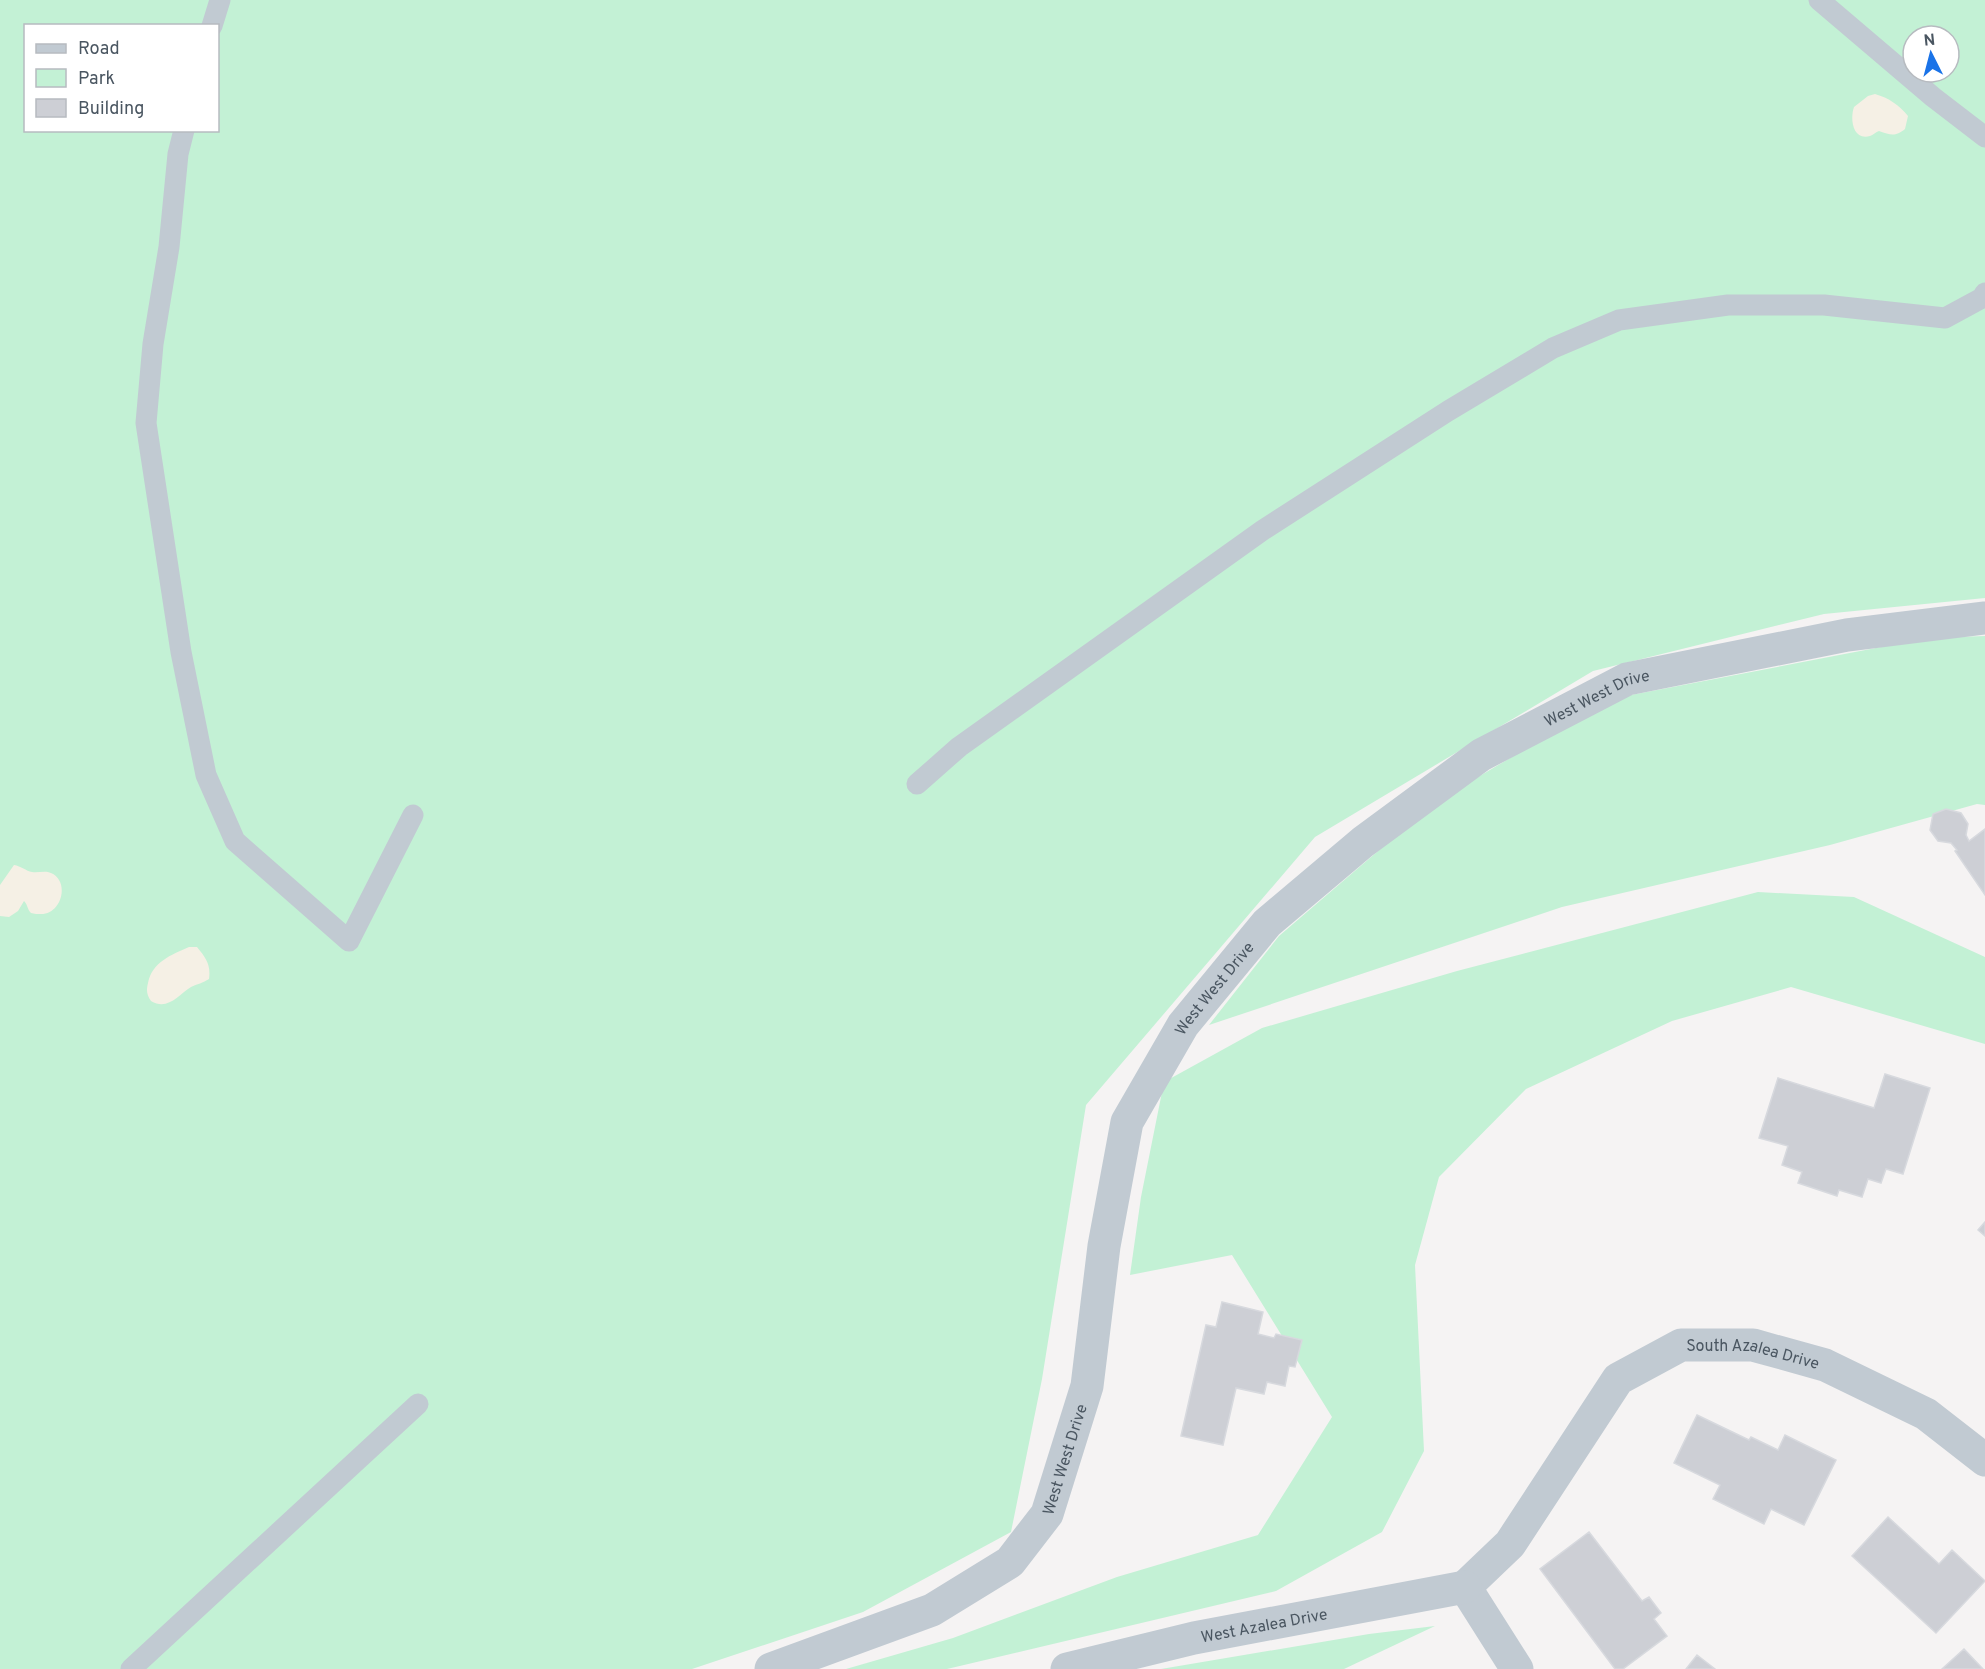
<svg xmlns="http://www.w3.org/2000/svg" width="1985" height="1669" font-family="Overpass,sans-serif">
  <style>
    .green { fill: #c3f1d5; fill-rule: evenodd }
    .sand { fill: #f5f0e5 }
    .building { fill: #cdcfd5; stroke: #d7d9de; stroke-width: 1.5 }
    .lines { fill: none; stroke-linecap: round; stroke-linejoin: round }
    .service { stroke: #c1cad2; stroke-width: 21 }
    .minor { stroke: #c1cad2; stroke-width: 33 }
    .tertiary { stroke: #c1cad2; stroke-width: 33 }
    .labels { text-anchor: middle; stroke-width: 5; stroke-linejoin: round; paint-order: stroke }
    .street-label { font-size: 16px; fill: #4a5661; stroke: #fff }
  </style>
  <rect width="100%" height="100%" fill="#f5f3f3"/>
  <path class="green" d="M 0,0 L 1985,0 L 1985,598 L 1824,614 L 1593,671 L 1315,837 L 1086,1105 L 1042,1379 L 1011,1532 L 863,1612 L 692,1669 L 0,1669 ZM 26,26 L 218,26 L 218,130 L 26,130 ZM 1913,36 L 1949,36 L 1949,72 L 1913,72 Z
    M 1985,636 L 1985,805 L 1977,804 L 1830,845 L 1562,907 L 1209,1025 L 1279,936 L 1434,803 L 1610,699 L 1928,638 Z
    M 1758,892 L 1854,897 L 1985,957 L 1985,1044 L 1791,987 L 1672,1021 L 1526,1089 L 1439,1177 L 1415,1265 L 1424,1451 L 1382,1532 L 1276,1591 L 947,1669 L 846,1669 L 953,1638 L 1117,1577 L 1258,1535 L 1332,1417 L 1232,1255 L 1130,1275 L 1141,1197 L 1164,1082 L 1262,1028 L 1457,971 Z
    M 1435,1626 L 1344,1669 L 1161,1669 L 1369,1634 Z"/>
  <path class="sand" d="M 1875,94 C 1889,98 1899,105 1908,116 L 1905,129 C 1895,137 1891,135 1879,131 C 1876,132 1873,135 1870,136 C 1852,141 1850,118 1854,107 L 1868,96 Z
    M 14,865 C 21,866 26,871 32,872 C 39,873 45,870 51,873 C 70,881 62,914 41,914 C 38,914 34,914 31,913 C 27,909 28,905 24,901 L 18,911 L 9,917 L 0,916 L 0,885 Z
    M 189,947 L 197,947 C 206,958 211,965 209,979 C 203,983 197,984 191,987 C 178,995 168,1011 151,1001 C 147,995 146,991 148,983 C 152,962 171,955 189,947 Z"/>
  <path class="building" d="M 1946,809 L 1961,813 L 1968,824 L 1966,835 L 1969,841 L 1985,829 L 1985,895 L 1955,851 L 1957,850 L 1951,843 L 1938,841 L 1930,830 L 1933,814 Z
    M 1885,1074 L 1930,1088 L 1903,1174 L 1886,1169 L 1881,1183 L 1868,1179 L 1862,1197 L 1839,1190 L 1837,1196 L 1798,1183 L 1802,1172 L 1782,1165 L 1788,1146 L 1759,1138 L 1778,1078 L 1874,1108 Z
    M 1985,1222 L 1985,1236 L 1978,1230 Z
    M 1222,1302 L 1263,1312 L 1258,1334 L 1274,1338 L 1276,1334 L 1302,1340 L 1295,1367 L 1289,1366 L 1285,1386 L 1267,1382 L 1264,1394 L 1236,1388 L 1223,1445 L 1181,1436 L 1206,1325 L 1216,1327 Z
    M 1697,1415 L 1749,1440 L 1751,1437 L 1778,1450 L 1785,1435 L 1836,1460 L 1804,1525 L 1771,1509 L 1764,1524 L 1713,1499 L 1720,1485 L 1674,1463 Z
    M 1888,1517 L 1939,1564 L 1952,1550 L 1985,1581 L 1936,1633 L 1852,1556 Z
    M 1589,1532 L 1642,1601 L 1649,1597 L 1661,1613 L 1654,1619 L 1667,1636 L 1623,1669 L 1615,1669 L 1540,1569 Z
    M 1964,1649 L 1983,1669 L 1942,1669 Z
    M 1697,1655 L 1715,1669 L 1686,1669 Z"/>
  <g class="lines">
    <path class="service" d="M 1819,0 L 1933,97 L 1985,137
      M 212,26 L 220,0
      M 184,130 L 178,154 L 169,247 L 153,344 L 146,423 L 181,652 L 206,775 L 235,841 L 349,941 L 413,815
      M 917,784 L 959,747 L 1263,530 L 1448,411 L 1553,348 L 1619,320 L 1728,305 L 1824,305 L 1945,318 L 1982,298 L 1985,293
      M 131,1669 L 418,1404"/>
    <g class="minor">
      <path id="s1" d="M 1465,1587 L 1510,1544 L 1618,1379 L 1681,1345 L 1753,1345 L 1825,1365 L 1926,1414 L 1985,1460"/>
      <path d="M 1465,1587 L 1517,1669"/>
      <path id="s2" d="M 1067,1669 L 1194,1638 L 1465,1587"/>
    </g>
    <path class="tertiary" id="s3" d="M 771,1669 L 932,1610 L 1010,1562 L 1047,1514 L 1087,1386 L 1104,1246 L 1127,1122 L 1183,1025 L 1267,923 L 1363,842 L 1481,755 L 1627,679 L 1847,635 L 1985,618"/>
  </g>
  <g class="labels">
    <g class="street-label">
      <text dy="6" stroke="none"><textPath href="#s3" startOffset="1371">West West Drive</textPath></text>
      <text dy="6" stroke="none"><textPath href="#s3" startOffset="885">West West Drive</textPath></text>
      <text dy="6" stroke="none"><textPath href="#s1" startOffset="404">South Azalea Drive</textPath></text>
      <text dy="6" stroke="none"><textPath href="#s3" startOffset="381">West West Drive</textPath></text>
      <text dy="6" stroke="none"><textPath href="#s2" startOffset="202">West Azalea Drive</textPath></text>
    </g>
  </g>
  <rect x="24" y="24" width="195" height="108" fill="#ffffff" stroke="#b7bbc0" stroke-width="1.5"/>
  <rect x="36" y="44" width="30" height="9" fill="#c1cad2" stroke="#b7bbc0" stroke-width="1.5"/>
  <text x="78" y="54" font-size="18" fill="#4a5661">Road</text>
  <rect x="36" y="69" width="30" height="18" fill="#c3f1d5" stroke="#b7bbc0" stroke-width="1.5"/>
  <text x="78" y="84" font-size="18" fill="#4a5661">Park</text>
  <rect x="36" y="99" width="30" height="18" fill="#cdcfd5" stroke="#b7bbc0" stroke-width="1.5"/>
  <text x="78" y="114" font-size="18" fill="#4a5661">Building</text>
  <g transform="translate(1931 54) rotate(354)"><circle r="28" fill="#ffffff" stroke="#b7bbc0" stroke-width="1.5"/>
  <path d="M0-4.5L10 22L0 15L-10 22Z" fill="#1a73e8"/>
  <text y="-9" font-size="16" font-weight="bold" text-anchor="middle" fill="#4a5661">N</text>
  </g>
</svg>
